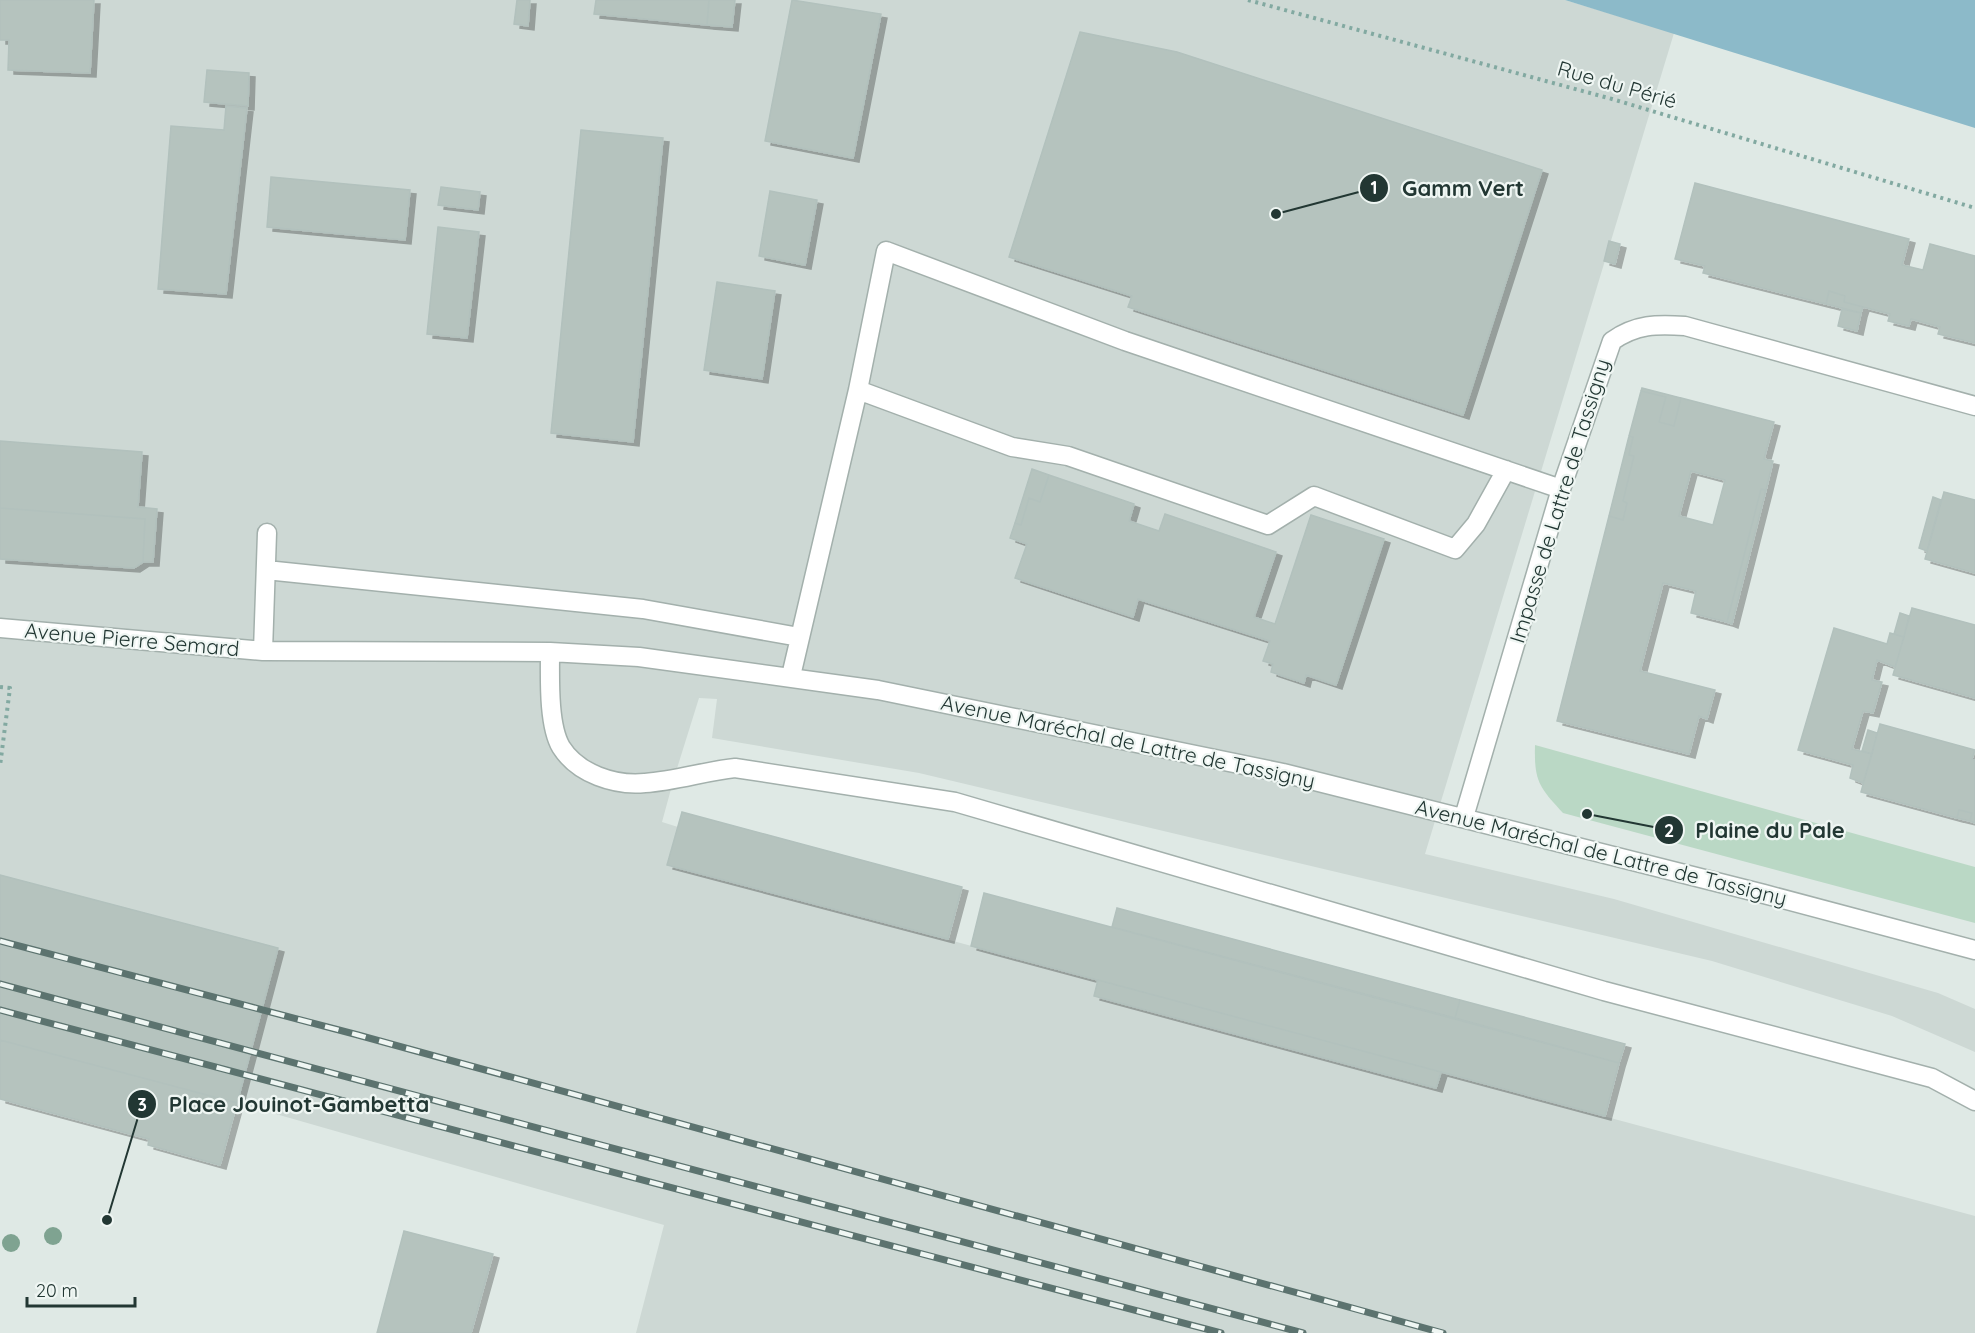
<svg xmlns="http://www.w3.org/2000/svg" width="1975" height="1333" font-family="Quicksand,sans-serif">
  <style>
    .built { fill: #cdd8d4 }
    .green { fill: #bad8c5 }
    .water { fill: #8cbac9 }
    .building { fill: #b5c3be; stroke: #b2c1bd; stroke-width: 1.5; fill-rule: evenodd; filter: url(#shadow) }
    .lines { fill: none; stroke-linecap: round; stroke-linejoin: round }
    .minor-casing { stroke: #a3b0ac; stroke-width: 21 }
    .path { stroke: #82a9a1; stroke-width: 4; stroke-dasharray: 3 4.5; stroke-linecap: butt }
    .minor { stroke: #fff; stroke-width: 18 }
    .rail-casing { stroke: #5c736f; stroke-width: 7 }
    .rail { stroke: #eff6f3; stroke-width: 4.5; stroke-dasharray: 14; stroke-linecap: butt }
    .tree { fill: #7fa391 }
    .labels { text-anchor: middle; stroke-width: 4.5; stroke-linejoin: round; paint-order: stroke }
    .street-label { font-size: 21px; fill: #223733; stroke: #eff6f3 }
    .leader { fill: none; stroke: #223733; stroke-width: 2 }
    .callout-dot { fill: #223733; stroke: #eff6f3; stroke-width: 2 }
    .mark-label { font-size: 18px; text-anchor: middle; font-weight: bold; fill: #fff }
    .callout-label { font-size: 22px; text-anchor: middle; font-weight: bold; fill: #223733; stroke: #eff6f3; stroke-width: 4.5; stroke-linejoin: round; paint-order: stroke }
  </style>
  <defs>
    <filter id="shadow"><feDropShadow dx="6" dy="4" stdDeviation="0" flood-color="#0004"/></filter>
  </defs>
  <rect width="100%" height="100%" fill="#dfe9e5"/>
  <path class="built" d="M 0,0 L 1565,0 L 1674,33 L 1425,854 L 1614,899 L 1938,993 L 1975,1009 L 1975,1052 L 1892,1016 L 1712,961 L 919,773 L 712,738 L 717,699 L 699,698 L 674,778 L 662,822 L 678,827 L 667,864 L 1975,1216 L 1975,1333 L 636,1333 L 664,1225 L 237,1103 L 220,1165 L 148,1145 L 149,1139 L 0,1099 Z"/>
  <path class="green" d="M 1535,745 L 1975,867 L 1975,923 L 1563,813 C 1539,787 1534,781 1535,745 Z"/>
  <path class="water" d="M 1565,0 L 1975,0 L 1975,128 Z"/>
  <path class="building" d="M 0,0 L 94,0 L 90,73 L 8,70 L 9,40 L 0,40 Z
    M 517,0 L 530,0 L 528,26 L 514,24 Z
    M 596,0 L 709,0 L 707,25 L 594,14 Z
    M 709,0 L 735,0 L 732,27 L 707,25 Z
    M 792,0 L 881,14 L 853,158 L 765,141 Z
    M 1080,32 L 1177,52 L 1542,170 L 1463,415 L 1128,307 L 1132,296 L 1009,257 Z
    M 207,70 L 249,73 L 248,106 L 204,102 Z
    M 226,106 L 247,108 L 226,294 L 158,289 L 171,126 L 224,130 Z
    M 581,130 L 663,138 L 633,442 L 551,433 Z
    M 271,177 L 410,190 L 405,240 L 267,227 Z
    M 1695,183 L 1909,239 L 1902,265 L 1923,270 L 1930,244 L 1975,256 L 1975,343 L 1938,334 L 1940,327 L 1911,319 L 1909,326 L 1888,321 L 1890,314 L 1844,302 L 1845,296 L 1829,291 L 1826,304 L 1703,273 L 1705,266 L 1675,259 Z
    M 441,187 L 480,192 L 478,210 L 438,205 Z
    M 770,191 L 817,200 L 805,265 L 759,256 Z
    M 438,227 L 479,232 L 467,338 L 427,334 Z
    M 1609,241 L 1620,244 L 1615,264 L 1604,261 Z
    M 717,282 L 775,291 L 762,379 L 704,370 Z
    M 1829,291 L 1845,296 L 1844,302 L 1863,307 L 1861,313 L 1826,304 Z
    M 1842,309 L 1861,313 L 1857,331 L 1838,326 Z
    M 1642,388 L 1681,398 L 1674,426 L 1659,422 L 1666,397 L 1641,391 Z
    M 1641,391 L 1666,397 L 1659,422 L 1674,426 L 1681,398 L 1774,422 L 1764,459 L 1773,461 L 1766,490 L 1761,489 L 1727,622 L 1691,613 L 1696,591 L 1663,583 L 1640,671 L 1715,690 L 1707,719 L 1699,716 L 1689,754 L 1557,721 L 1609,516 L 1623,520 L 1627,503 L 1623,501 L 1634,456 L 1629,455 L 1633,437 L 1629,436 ZM 1691,471 L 1725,480 L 1713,525 L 1679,516 Z
    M 1629,436 L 1633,437 L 1629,455 L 1634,456 L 1623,501 L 1627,503 L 1623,520 L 1609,516 Z
    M 0,441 L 142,452 L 138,507 L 157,509 L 153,562 L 143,562 L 145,519 L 0,508 Z
    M 1032,469 L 1049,475 L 1040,502 L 1029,498 L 1021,525 L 1015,523 Z
    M 1049,475 L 1134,504 L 1129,521 L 1159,531 L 1165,514 L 1276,552 L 1254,617 L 1275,624 L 1311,515 L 1384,539 L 1336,685 L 1306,675 L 1304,683 L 1271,672 L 1273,664 L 1263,661 L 1270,641 L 1138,599 L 1133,617 L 1015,578 L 1027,544 L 1010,538 L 1015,523 L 1021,525 L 1029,498 L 1040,502 Z
    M 1761,489 L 1766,490 L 1732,624 L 1727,622 Z
    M 1944,492 L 1975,500 L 1975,573 L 1925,559 Z
    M 1933,497 L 1941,500 L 1927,551 L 1919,548 Z
    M 0,508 L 145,519 L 143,562 L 134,568 L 0,559 Z
    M 1912,608 L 1975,625 L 1975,698 L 1893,675 Z
    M 1900,613 L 1909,616 L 1904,637 L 1894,634 Z
    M 1834,628 L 1887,644 L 1890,633 L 1904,637 L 1895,667 L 1877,660 L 1872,680 L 1882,682 L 1873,713 L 1863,711 L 1852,749 L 1872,754 L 1863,783 L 1850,778 L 1853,765 L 1798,750 Z
    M 1880,724 L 1975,750 L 1972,759 L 1975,760 L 1975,823 L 1970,821 L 1972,813 L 1959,810 L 1957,818 L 1861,792 Z
    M 1868,730 L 1877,733 L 1872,754 L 1862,751 Z
    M 1959,810 L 1972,813 L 1970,821 L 1957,818 Z
    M 682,812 L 962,887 L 948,939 L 667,865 Z
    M 0,875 L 278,948 L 237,1103 L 0,1040 Z
    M 984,893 L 1619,1063 L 1605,1116 L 971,946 Z
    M 1117,908 L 1460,1000 L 1455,1018 L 1112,927 Z
    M 1098,980 L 1441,1072 L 1436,1088 L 1094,996 Z
    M 1460,1000 L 1625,1044 L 1619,1063 L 1455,1018 Z
    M 0,1040 L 237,1103 L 220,1165 L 148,1145 L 149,1139 L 0,1099 Z
    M 404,1231 L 493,1254 L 471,1333 L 377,1333 Z"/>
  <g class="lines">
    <g class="minor-casing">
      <path id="minor" d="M 858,390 L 1012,447 L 1068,456 L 1268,525 L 1314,496 L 1455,549 L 1476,524 L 1506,470
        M 266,570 L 643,609 L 799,637
        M 0,628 L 263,651 L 550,652 L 639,657 L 878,690 L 1283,773 L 1764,894 L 1975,950
        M 263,651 L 267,533
        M 550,652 C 550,677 548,725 561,747 C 578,774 615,786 645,783 C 676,781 705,771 735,768 L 955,802 L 1604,991 L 1932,1078 L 1975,1101
        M 791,676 L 858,390 L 886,251 L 1125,341 L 1561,489
        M 1464,817 L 1561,489 L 1612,341 C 1636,324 1657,324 1685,326 L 1975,406"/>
    </g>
    <path class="path" d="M 1248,0 L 1612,99 L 1975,208
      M 0,687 L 10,688 L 0,766"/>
    <use href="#minor" class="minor"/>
    <g class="rail-casing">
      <path id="rail" d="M 0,941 L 358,1035 L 1443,1333
        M 0,984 L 1303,1333
        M 0,1010 L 1221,1333"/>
    </g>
    <use href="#rail" class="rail"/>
  </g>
  <g class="tree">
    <circle cx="53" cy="1236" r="9"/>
    <circle cx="11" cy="1243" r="9"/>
  </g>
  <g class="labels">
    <g class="street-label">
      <text transform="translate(1617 85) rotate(16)" y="7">Rue du Périé</text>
      <text transform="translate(1560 501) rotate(-73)" y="7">Impasse de Lattre de Tassigny</text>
      <text transform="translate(132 640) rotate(5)" y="7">Avenue Pierre Semard</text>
      <text transform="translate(1128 742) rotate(12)" y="7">Avenue Maréchal de Lattre de Tassigny</text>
      <text transform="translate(1601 853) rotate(14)" y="7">Avenue Maréchal de Lattre de Tassigny</text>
    </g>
  </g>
  <path class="leader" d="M1276 214L1374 188M1587 814L1669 830M107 1220L142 1104"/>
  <g class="callout-dot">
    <circle cx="1276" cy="214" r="6"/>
    <circle cx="1587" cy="814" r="6"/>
    <circle cx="107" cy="1220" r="6"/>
    <circle cx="1374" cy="188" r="15"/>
    <circle cx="1669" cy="830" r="15"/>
    <circle cx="142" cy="1104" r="15"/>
  </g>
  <g class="mark-label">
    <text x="1374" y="194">1</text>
    <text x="1669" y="837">2</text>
    <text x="142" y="1111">3</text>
  </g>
  <g class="callout-label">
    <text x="1463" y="196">Gamm Vert</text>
    <text x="1770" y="838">Plaine du Pale</text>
    <text x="299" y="1112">Place Jouinot-Gambetta</text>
  </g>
  <path d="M27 1297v9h108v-9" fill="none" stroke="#223733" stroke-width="3"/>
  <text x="36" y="1297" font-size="18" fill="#223733" stroke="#eff6f3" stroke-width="4.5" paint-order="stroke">20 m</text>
</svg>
